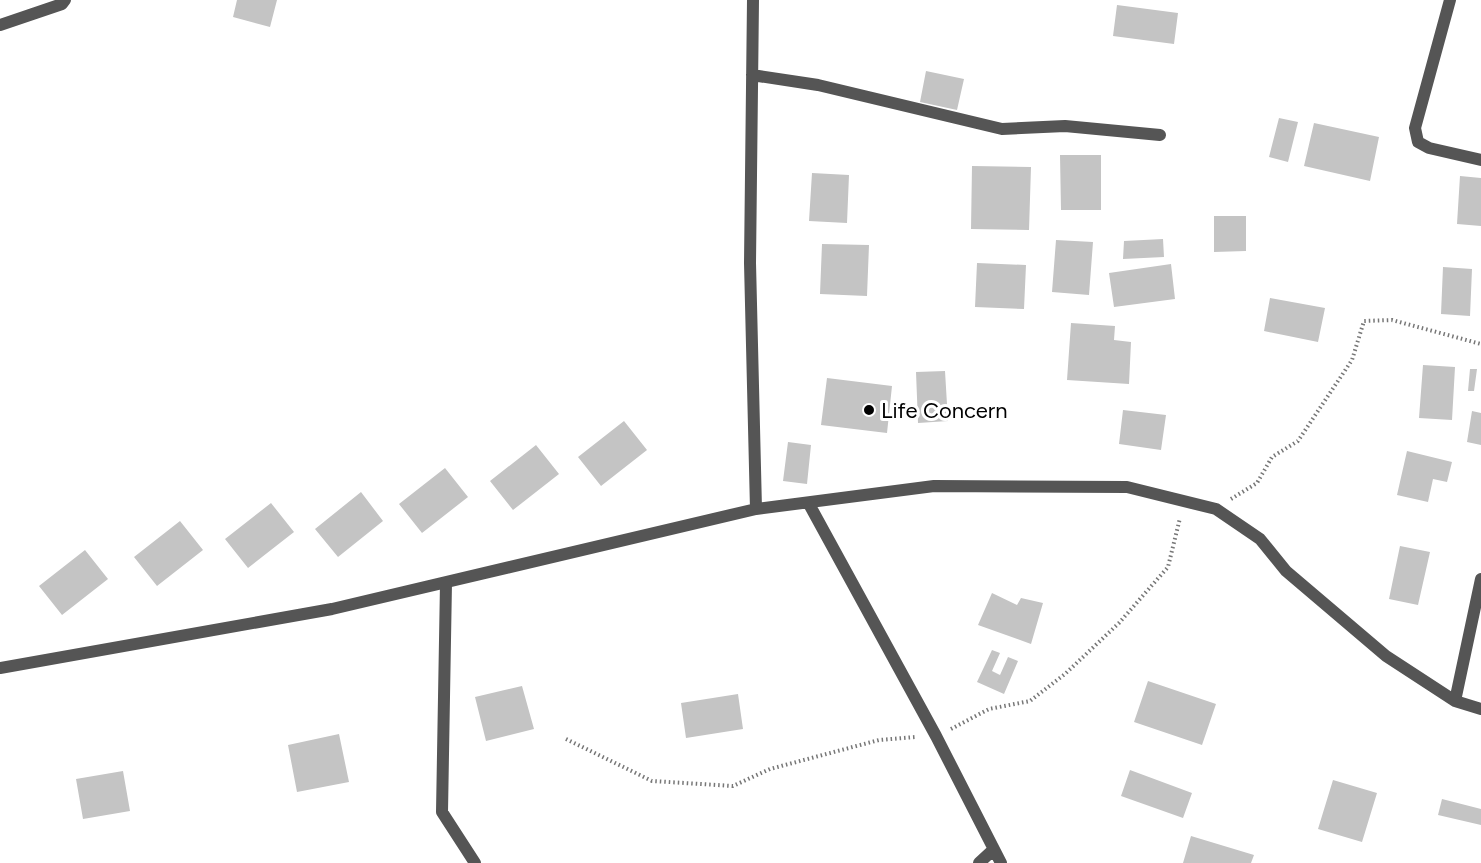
<svg xmlns="http://www.w3.org/2000/svg" width="1481" height="863" font-family="Figtree,sans-serif">
  <style>
    .building { fill: #c4c4c4 }
    .lines { fill: none; stroke-linecap: round; stroke-linejoin: round }
    .path { stroke: #777; stroke-width: 4; stroke-dasharray: 1.5 3; stroke-linecap: butt }
    .minor { stroke: #555; stroke-width: 12 }
    .poi-dot { fill: #000; stroke: #fff; stroke-width: 2 }
    .labels { text-anchor: middle; stroke-width: 6; stroke-linejoin: round; paint-order: stroke }
    .poi-label { font-size: 22px; fill: #000; stroke: #fff; text-anchor: start }
  </style>
  <rect width="100%" height="100%" fill="#fff"/>
  <path class="building" d="M 237,0 L 277,0 L 270,27 L 233,17 Z
    M 1117,5 L 1178,13 L 1174,44 L 1113,36 Z
    M 926,71 L 964,79 L 957,110 L 920,102 Z
    M 1279,118 L 1298,122 L 1288,162 L 1269,157 Z
    M 1314,123 L 1379,137 L 1370,181 L 1304,166 Z
    M 1060,155 L 1101,155 L 1101,210 L 1061,210 Z
    M 972,166 L 1031,167 L 1029,230 L 971,229 Z
    M 812,173 L 849,175 L 847,223 L 809,221 Z
    M 1460,176 L 1481,178 L 1481,226 L 1457,224 Z
    M 1214,216 L 1246,216 L 1246,251 L 1214,252 Z
    M 1163,239 L 1164,257 L 1123,259 L 1124,241 Z
    M 1056,240 L 1093,242 L 1089,295 L 1052,292 Z
    M 822,244 L 869,245 L 867,296 L 820,294 Z
    M 977,263 L 1026,265 L 1024,309 L 975,307 Z
    M 1171,264 L 1175,299 L 1114,307 L 1109,273 Z
    M 1443,267 L 1472,269 L 1470,316 L 1441,314 Z
    M 1270,298 L 1325,308 L 1318,342 L 1264,331 Z
    M 1071,323 L 1115,326 L 1114,340 L 1131,342 L 1129,384 L 1067,380 Z
    M 1423,365 L 1455,367 L 1452,420 L 1419,418 Z
    M 1470,369 L 1477,369 L 1474,391 L 1468,391 Z
    M 945,371 L 948,421 L 918,423 L 916,372 Z
    M 827,378 L 892,386 L 887,433 L 821,425 Z
    M 1123,410 L 1166,415 L 1161,450 L 1119,444 Z
    M 1472,411 L 1481,413 L 1481,445 L 1467,442 Z
    M 624,421 L 647,450 L 601,486 L 578,457 Z
    M 788,442 L 811,445 L 807,484 L 783,481 Z
    M 536,445 L 559,474 L 513,510 L 490,481 Z
    M 1407,451 L 1452,462 L 1447,482 L 1433,479 L 1428,502 L 1397,495 Z
    M 445,468 L 468,497 L 422,533 L 399,504 Z
    M 361,492 L 383,521 L 338,557 L 315,529 Z
    M 271,503 L 294,532 L 248,568 L 225,539 Z
    M 180,521 L 203,550 L 157,586 L 134,557 Z
    M 1400,546 L 1430,552 L 1418,605 L 1389,599 Z
    M 85,550 L 108,579 L 62,615 L 39,586 Z
    M 992,593 L 1017,605 L 1021,598 L 1043,603 L 1031,644 L 978,625 Z
    M 992,650 L 1000,653 L 992,671 L 1000,675 L 1008,657 L 1018,661 L 1004,694 L 977,682 Z
    M 1148,681 L 1216,704 L 1202,745 L 1134,722 Z
    M 522,686 L 534,729 L 486,741 L 475,697 Z
    M 738,694 L 743,729 L 686,738 L 681,703 Z
    M 339,734 L 349,782 L 297,792 L 288,745 Z
    M 1130,770 L 1192,793 L 1183,818 L 1121,796 Z
    M 123,771 L 130,811 L 83,819 L 76,779 Z
    M 1333,780 L 1377,793 L 1362,842 L 1318,829 Z
    M 1442,799 L 1481,809 L 1481,825 L 1438,815 Z
    M 1191,836 L 1254,855 L 1251,863 L 1183,863 Z"/>
  <g class="lines">
    <path class="path" d="M 1231,499 L 1257,483 L 1272,457 L 1298,441 L 1352,360 L 1364,321 L 1392,320 L 1481,344
      M 951,729 L 989,709 L 1030,701 L 1065,674 L 1119,623 L 1168,567 L 1180,518
      M 566,739 L 652,781 L 733,786 L 770,769 L 879,740 L 915,737"/>
    <path class="minor" d="M 753,0 L 750,263 L 756,509
      M 1450,0 L 1415,128 L 1418,142 L 1429,148 L 1481,160
      M 0,25 L 62,4 L 65,0
      M 752,75 L 818,85 L 1002,129 L 1065,126 L 1160,135
      M 809,504 L 936,736 L 1001,863
      M 446,583 L 442,812 L 475,863
      M 0,668 L 332,609 L 756,509 L 934,486 L 1127,487 L 1216,509 L 1260,539 L 1286,571 L 1386,656 L 1455,701 L 1481,709
      M 1455,701 L 1481,579
      M 979,863 L 992,851"/>
  </g>
  <circle class="poi-dot" cx="869" cy="410" r="6"/>
  <g class="labels">
    <g class="poi-label">
      <text x="881" y="418">Life Concern</text>
    </g>
  </g>
</svg>
